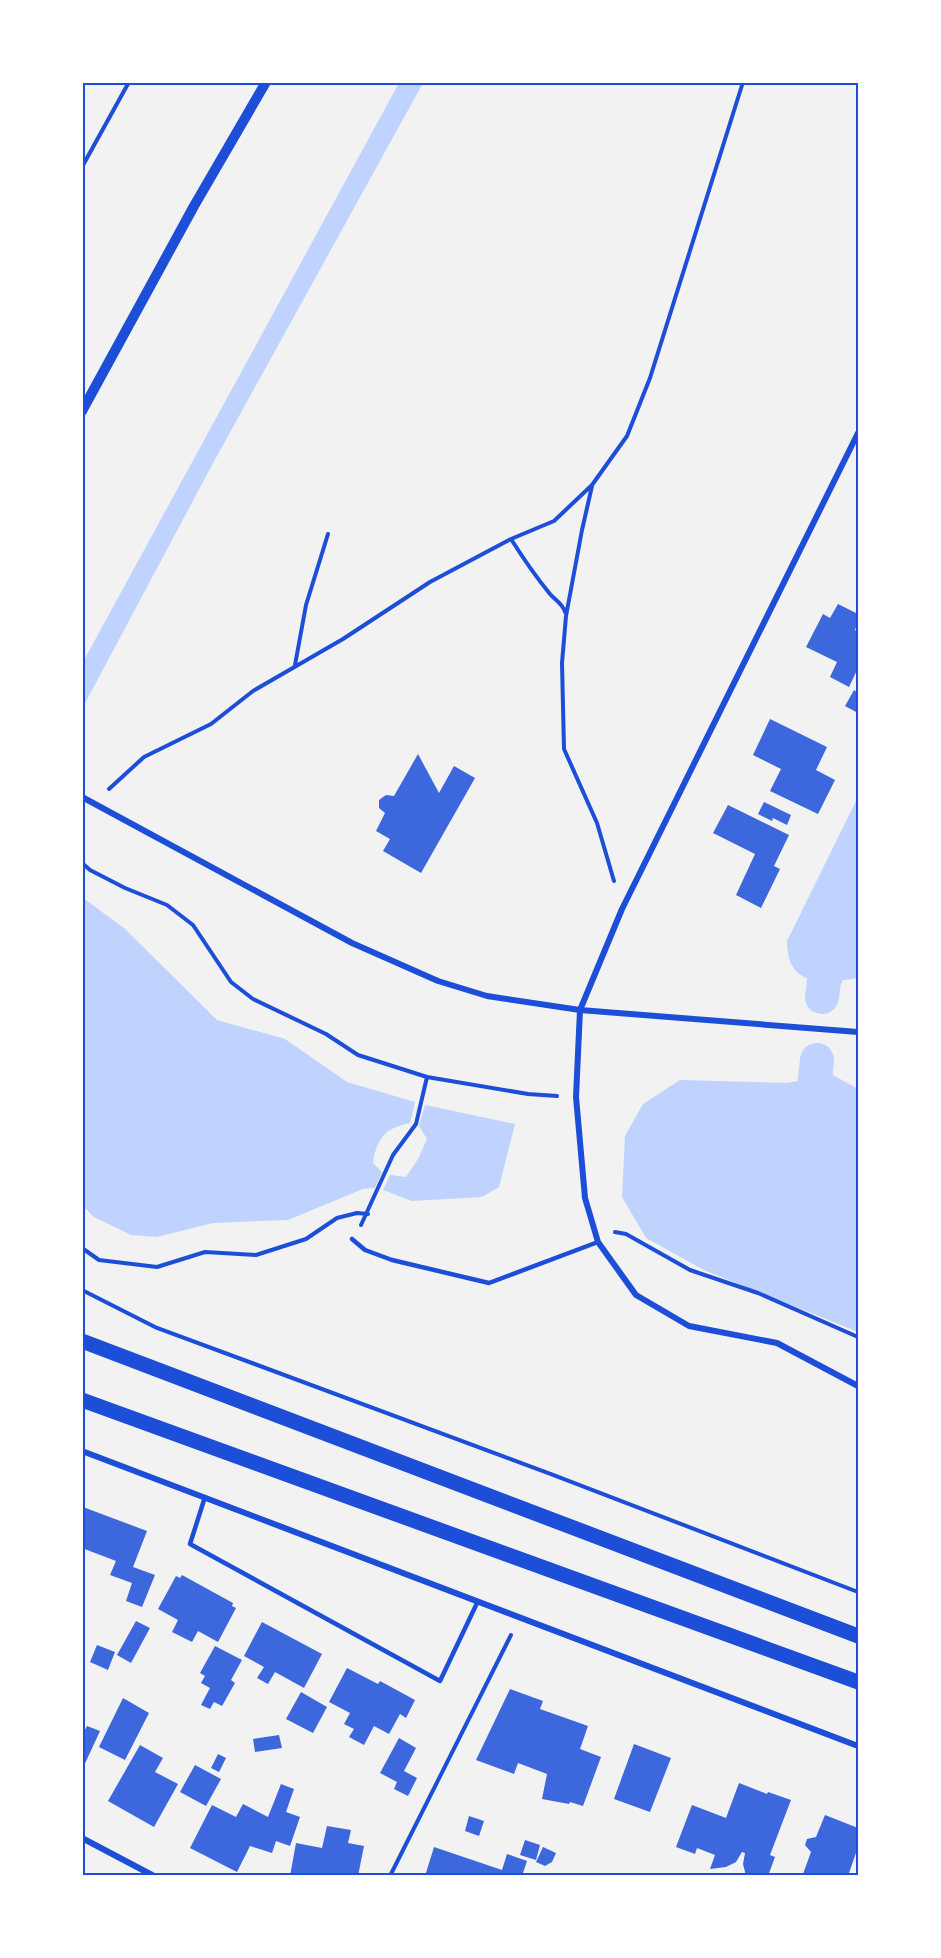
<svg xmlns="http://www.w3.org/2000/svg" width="941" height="1958" font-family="'Alegreya Sans',sans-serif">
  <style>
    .water { fill: #bfd3fe }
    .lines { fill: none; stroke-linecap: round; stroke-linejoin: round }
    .canal { stroke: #bfd3fe; stroke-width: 34 }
    .building { fill: #3d67dc }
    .path { stroke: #1d4ed8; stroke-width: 4 }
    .service { stroke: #1d4ed8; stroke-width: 4.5 }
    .minor { stroke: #1d4ed8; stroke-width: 6 }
    .tertiary { stroke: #1d4ed8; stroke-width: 10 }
    .primary { stroke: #1d4ed8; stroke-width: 15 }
    .neatline { fill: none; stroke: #1d4ed8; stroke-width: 2 }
  </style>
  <rect width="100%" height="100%" fill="#f2f2f2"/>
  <path class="water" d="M 399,83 L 423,83 L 212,465 L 83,707 L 83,662 Z
    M 858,797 L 858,978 C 823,983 787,988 787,941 Z
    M 83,898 L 124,928 L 217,1020 L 285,1039 L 347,1082 L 415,1102 L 410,1123 C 385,1128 377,1138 373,1163 L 382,1172 L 375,1188 L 363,1189 L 288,1220 L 213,1223 L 157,1237 L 131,1235 L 94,1217 L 82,1205 Z
    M 831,1074 L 858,1089 L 858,1332 L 704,1270 L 646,1238 L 622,1197 L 625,1136 L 643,1104 L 680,1080 L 788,1083 Z
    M 425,1105 L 515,1124 L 499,1187 L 482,1197 L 412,1201 L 383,1190 L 390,1175 L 406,1177 L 418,1159 L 427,1139 L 419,1126 Z"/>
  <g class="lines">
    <path class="canal" d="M 822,997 L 824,981 L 858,899
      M 815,1079 L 817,1060"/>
  </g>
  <path class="building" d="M 838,604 L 858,614 L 858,622 L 855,630 L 858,632 L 858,668 L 849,687 L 830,677 L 837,662 L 806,647 L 823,614 L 830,618 Z
    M 854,690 L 858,693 L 858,713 L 845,706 Z
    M 770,719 L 827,747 L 816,770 L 835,780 L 818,814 L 770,791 L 781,769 L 753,755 Z
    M 418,754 L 439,793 L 454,766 L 475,778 L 421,873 L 383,851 L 390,839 L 376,831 L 385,813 L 379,808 L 379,800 L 386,795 L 394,796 Z
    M 764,802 L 791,815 L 787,825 L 773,818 L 772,821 L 758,814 Z
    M 728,805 L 789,835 L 774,866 L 780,869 L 761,908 L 736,895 L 755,854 L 713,833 Z
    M 83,1507 L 147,1531 L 133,1567 L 155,1575 L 142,1607 L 126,1601 L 132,1583 L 110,1575 L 116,1561 L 82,1548 Z
    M 182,1575 L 233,1603 L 232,1606 L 236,1608 L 218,1642 L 198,1631 L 192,1642 L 172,1632 L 178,1620 L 158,1609 L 176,1576 L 180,1578 Z
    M 136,1621 L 150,1628 L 131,1663 L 117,1655 Z
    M 262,1622 L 322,1654 L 304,1688 L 275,1672 L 268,1684 L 257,1678 L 264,1667 L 244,1656 Z
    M 97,1645 L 115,1652 L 108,1670 L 90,1662 Z
    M 215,1646 L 242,1660 L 231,1680 L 235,1683 L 222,1706 L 214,1702 L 210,1709 L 201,1705 L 210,1688 L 201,1683 L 205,1676 L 200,1673 Z
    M 347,1668 L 378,1684 L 380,1681 L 415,1700 L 406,1718 L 400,1714 L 389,1734 L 374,1726 L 364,1745 L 349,1737 L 354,1729 L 344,1724 L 350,1713 L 329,1702 Z
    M 510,1689 L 543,1701 L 540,1709 L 588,1726 L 580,1749 L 601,1757 L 583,1806 L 570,1802 L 569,1804 L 542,1799 L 547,1774 L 518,1763 L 514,1774 L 476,1760 Z
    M 301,1692 L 327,1707 L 313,1733 L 286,1719 Z
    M 123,1698 L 149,1713 L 125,1760 L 99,1747 Z
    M 87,1726 L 100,1731 L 82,1770 L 82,1735 Z
    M 279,1735 L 282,1748 L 255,1752 L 253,1739 Z
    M 399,1738 L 416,1748 L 404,1771 L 417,1778 L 408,1796 L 394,1789 L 397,1782 L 380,1773 Z
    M 634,1744 L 671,1758 L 650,1812 L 614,1799 Z
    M 140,1745 L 163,1758 L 155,1772 L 178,1784 L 154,1827 L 108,1801 Z
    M 218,1754 L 226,1758 L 219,1772 L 211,1768 Z
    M 195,1765 L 221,1779 L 206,1806 L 180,1792 Z
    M 739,1783 L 767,1794 L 768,1792 L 791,1800 L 770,1855 L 775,1857 L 768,1876 L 746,1876 L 743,1864 L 745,1853 L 742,1852 L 736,1862 L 726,1867 L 710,1869 L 715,1855 L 697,1848 L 695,1854 L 676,1847 L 692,1805 L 726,1818 Z
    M 281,1784 L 294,1789 L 286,1812 L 300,1817 L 290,1846 L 276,1841 L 272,1853 L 250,1846 L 237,1872 L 190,1848 L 212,1805 L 236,1817 L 243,1804 L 268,1817 Z
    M 825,1815 L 858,1828 L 858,1847 L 848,1876 L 803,1874 L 811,1852 L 805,1845 L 807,1839 L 816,1837 Z
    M 469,1816 L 484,1821 L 479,1836 L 465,1831 Z
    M 327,1826 L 351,1830 L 348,1843 L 364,1846 L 358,1876 L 344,1874 L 344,1876 L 290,1876 L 296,1843 L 322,1848 Z
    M 525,1840 L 540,1845 L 536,1860 L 520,1855 Z
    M 434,1847 L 502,1870 L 507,1854 L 527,1861 L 522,1876 L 425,1876 Z
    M 543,1847 L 556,1853 L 552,1862 L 545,1866 L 536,1862 Z"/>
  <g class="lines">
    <path class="path" d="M 82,167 L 129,82
      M 592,486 L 582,530 L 566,616 L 562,663 L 564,749 L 597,823 L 614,881
      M 511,539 C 523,558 536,577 550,594 C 555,600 563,604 565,612
      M 295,665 L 306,605 L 328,534
      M 109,789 L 144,757 L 211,724 L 253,691 L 343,639 L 430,582 L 511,539 L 554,521 L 592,485 L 627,436 L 650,378 L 743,82
      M 82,863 L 90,870 L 125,888 L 167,905 L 193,925 L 231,982 L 253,999 L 326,1034 L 358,1055 L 427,1077
      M 361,1225 L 393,1155 L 416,1124 L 427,1077 L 528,1094 L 557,1096
      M 615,1232 L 626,1234 L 690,1270 L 758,1293 L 858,1337
      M 82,1248 L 99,1260 L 157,1267 L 205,1252 L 256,1255 L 306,1239 L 337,1218 L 357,1213 L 368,1214
      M 82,1290 L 155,1327 L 551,1474 L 858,1592
      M 390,1876 L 511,1635"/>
    <path class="service" d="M 352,1239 L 365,1250 L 392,1260 L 489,1283 L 598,1242
      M 205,1497 L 190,1544 L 440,1681 L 478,1601"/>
    <path class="minor" d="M 858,433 L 622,909 L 580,1010 L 576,1097 L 585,1198 L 598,1242 L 636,1295 L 689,1326 L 777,1343 L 858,1386
      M 82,797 L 352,943 L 438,981 L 487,996 L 580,1010 L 858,1032
      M 82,1451 L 858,1746
      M 82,1838 L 154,1876"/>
    <path class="tertiary" d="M 82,411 L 194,206 L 266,82"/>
    <path class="primary" d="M 82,1341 L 858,1636
      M 82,1400 L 858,1682"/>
  </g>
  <rect width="941" height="1958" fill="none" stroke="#ffffff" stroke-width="168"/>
  <rect x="84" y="84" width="773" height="1790" class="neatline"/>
</svg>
